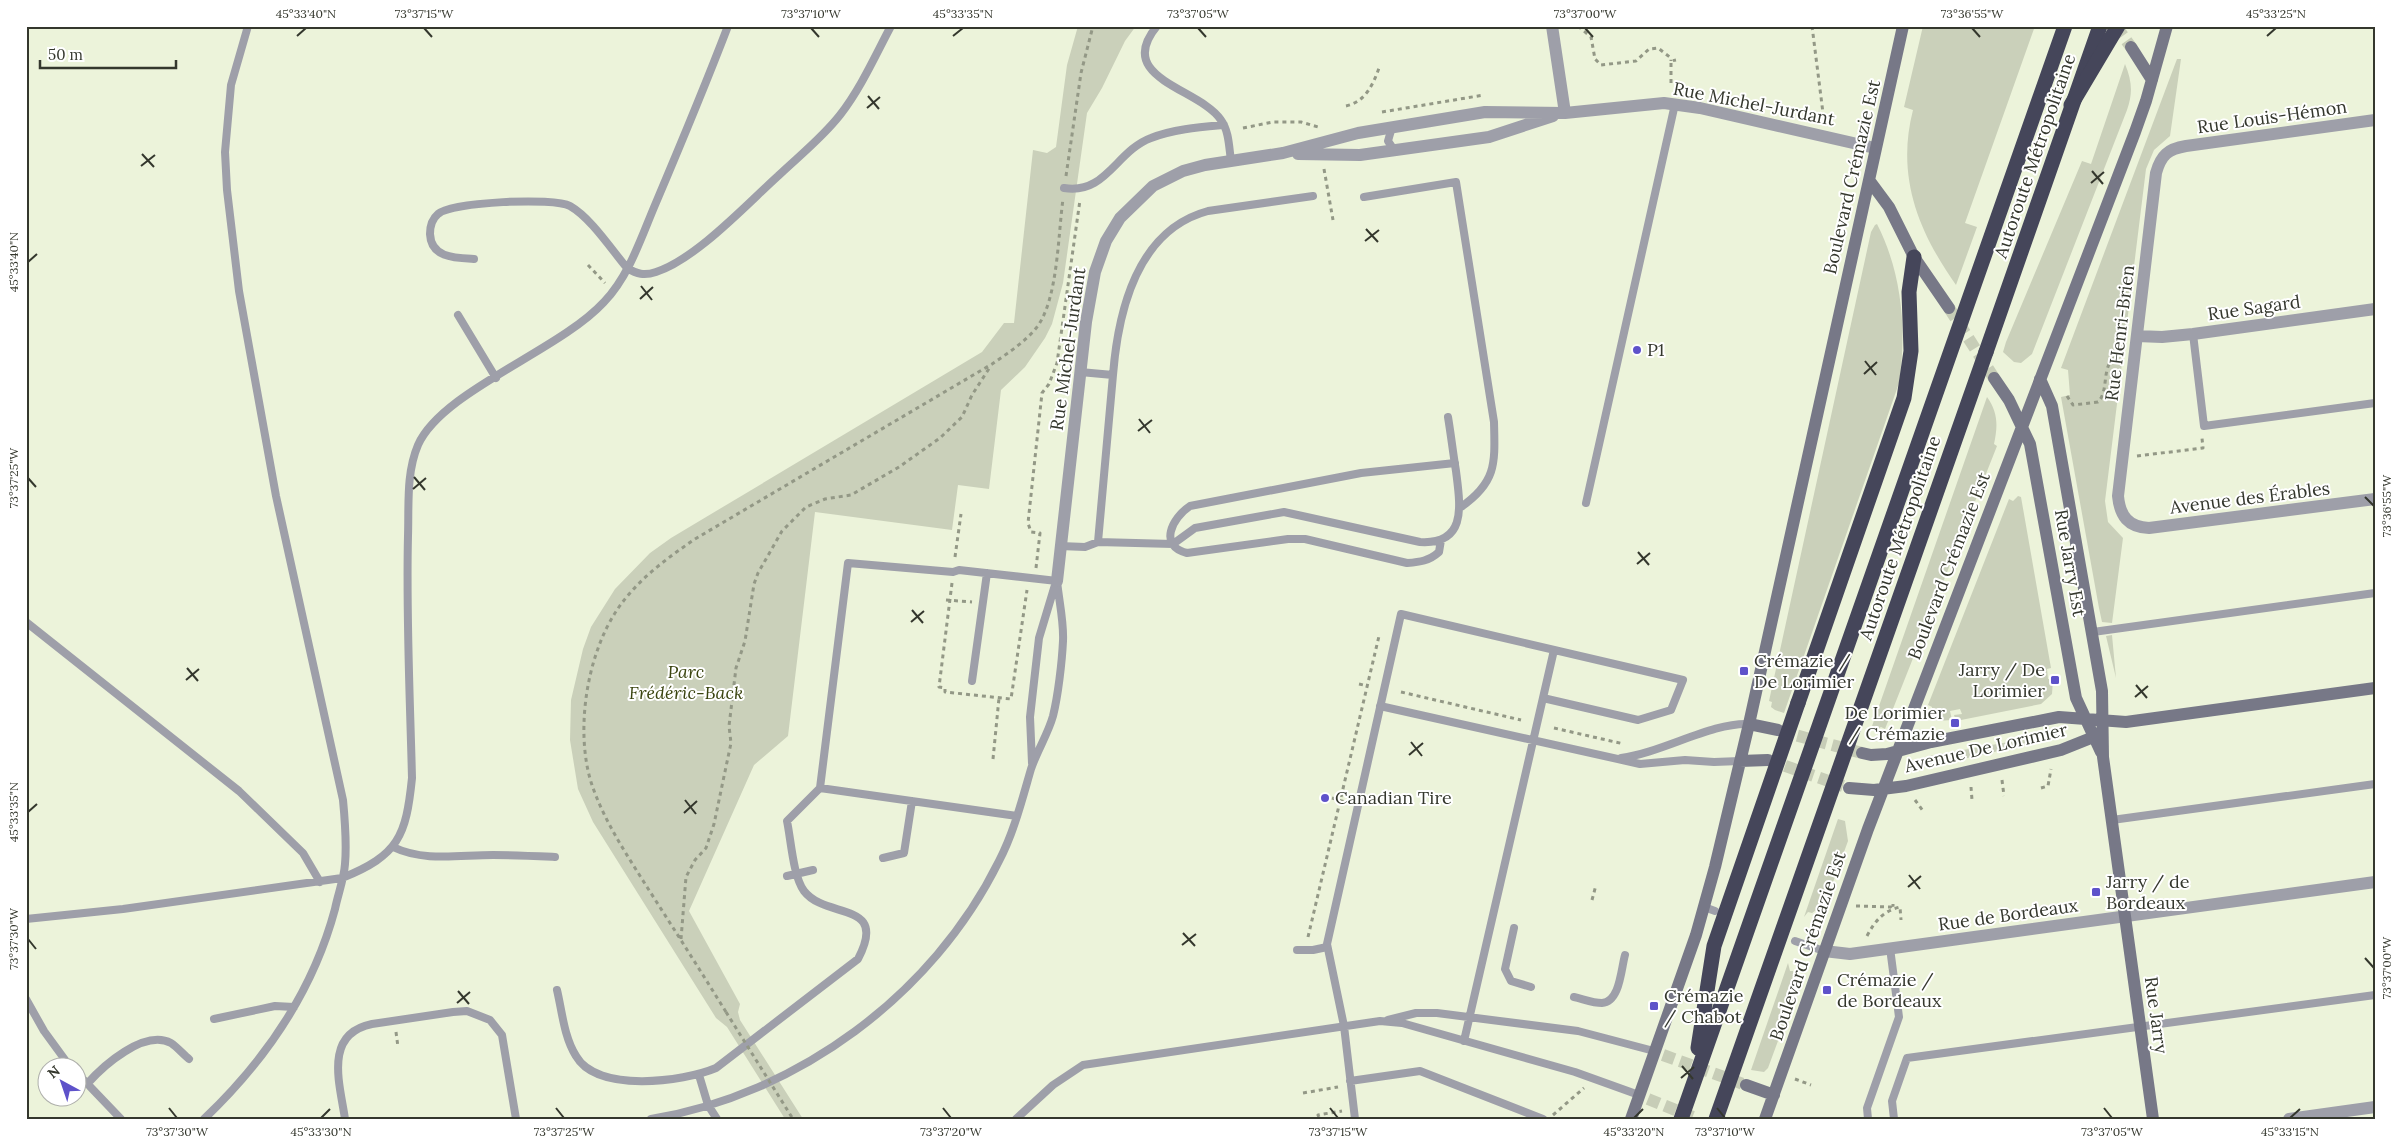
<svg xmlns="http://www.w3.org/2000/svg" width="2401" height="1145" font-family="Lora,serif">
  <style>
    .green { fill: #cad0ba }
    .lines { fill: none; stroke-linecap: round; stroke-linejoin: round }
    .secondary-tunnel { stroke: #c7cdb7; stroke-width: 12; stroke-dasharray: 12 6; stroke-linecap: butt }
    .path { stroke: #939886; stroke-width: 3; stroke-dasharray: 4 4; stroke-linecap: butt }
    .service { stroke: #9e9fa9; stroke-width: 8 }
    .minor { stroke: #9e9fa9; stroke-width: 12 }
    .secondary { stroke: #777887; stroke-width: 12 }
    .motorway { stroke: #45465a; stroke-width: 15 }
    .path-bridge { stroke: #939886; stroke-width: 3; stroke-dasharray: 4 4; stroke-linecap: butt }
    .motorway-bridge { stroke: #45465a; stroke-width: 15 }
    .ticks { fill: none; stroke: #34372d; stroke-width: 2 }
    .poi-dot { fill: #5e52ca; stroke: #fff; stroke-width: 2 }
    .labels { text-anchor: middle; stroke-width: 4; stroke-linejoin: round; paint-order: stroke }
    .street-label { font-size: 18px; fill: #34372d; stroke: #fff }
    .poi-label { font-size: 18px; fill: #34372d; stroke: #fff; text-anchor: start }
    .park-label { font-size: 18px; font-style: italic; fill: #3a440f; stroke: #fff }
    .neatline { fill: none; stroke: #34372d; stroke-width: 2 }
    .ticks-label { font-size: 12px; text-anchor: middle; fill: #34372d }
  </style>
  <rect width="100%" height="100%" fill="#ecf3da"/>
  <path class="green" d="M 1078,26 L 1136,26 L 1125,41 L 1102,88 L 1087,113 L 1063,283 L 1052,324 L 1045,338 L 1025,367 L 1001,390 L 989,489 L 958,485 L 952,530 L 815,512 L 788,736 L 754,765 L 689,911 L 740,1004 L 738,1012 L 740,1020 L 803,1119 L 785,1119 L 727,1027 L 716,1018 L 593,822 L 578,789 L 570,740 L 571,700 L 583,649 L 591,627 L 615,589 L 650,553 L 671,538 L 982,352 L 1004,323 L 1014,323 L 1033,150 L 1047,153 L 1056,147 L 1067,65 Z
    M 1923,26 L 2035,26 L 1965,223 L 1977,227 L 1956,285 C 1918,231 1896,176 1913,110 L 1904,107 Z
    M 2177,59 L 2181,59 L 2170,136 L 2154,150 L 2146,169 L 2105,501 L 2108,522 L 2123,538 L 2112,623 L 2102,622 L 2099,608 L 2061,397 L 2070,395 L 2068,370 L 2061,368 Z
    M 2125,64 C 2132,81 2133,93 2127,110 L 2032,354 L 2021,363 L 2014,362 L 2003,352 L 2006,342 L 2082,161 L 2091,164 Z
    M 1877,224 C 1902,273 1907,330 1899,383 L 1784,713 L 1775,710 L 1771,707 L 1772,702 L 1769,701 L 1871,232 L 1875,225 Z
    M 1987,397 C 1998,412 1998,426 1994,444 L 1997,446 L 1885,729 L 1881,727 L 1874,731 L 1871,729 Z
    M 2018,496 L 2021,497 L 2051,668 L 2047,669 L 2048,679 L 2053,679 L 2052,694 L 2041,704 L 1956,721 L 1954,715 L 1962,714 L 1960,709 L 1950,711 L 1952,720 L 1937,721 L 1932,713 L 1932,707 L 1928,705 L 2009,499 L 2013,501 Z
    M 2112,635 L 2116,678 L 2106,636 Z
    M 2059,733 L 2060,737 L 1932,766 L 1929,756 Z
    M 1838,819 L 1845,821 L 1848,841 L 1825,904 L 1812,913 L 1808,912 L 1804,917 Z
    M 1788,963 L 1790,971 L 1793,971 L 1795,995 L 1768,1068 L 1764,1072 L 1751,1070 Z"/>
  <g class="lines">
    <path class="secondary-tunnel" d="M 2116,26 L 2131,47
      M 1949,308 L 1994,378
      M 1780,731 L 1862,753
      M 1768,760 L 1843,786
      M 1663,1055 L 1746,1085
      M 1648,1099 L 1698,1119"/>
    <path class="path" d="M 1578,26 L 1591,37 L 1595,59 L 1601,65 L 1636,61 L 1649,49 L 1658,48 L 1671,58 L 1671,61
      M 1812,26 L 1823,113
      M 1671,83 L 1671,61 L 1676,60
      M 1346,106 C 1365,102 1373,85 1379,68
      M 1382,112 L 1484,95
      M 1243,128 L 1273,122 L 1301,122 L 1318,127
      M 1324,169 L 1333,220
      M 1066,176 L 1081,73 L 1093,26
      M 588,265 L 605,283
      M 2067,396 L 2073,405 L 2098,402 C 2110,390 2100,365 2117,356
      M 2137,456 L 2203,448 L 2202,438
      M 955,557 L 961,514
      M 1036,568 L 1040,533 L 1031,532 L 1028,523 L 1042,393 L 1049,384 L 1057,363 L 1080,200
      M 952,583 L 939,687 L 945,688 L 945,692 L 1011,699 L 1027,590
      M 946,600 L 972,602
      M 1359,684 L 1368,686
      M 1401,692 L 1521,720
      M 1554,728 L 1624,744
      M 993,759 L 999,698
      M 2002,780 L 2004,796
      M 1971,787 L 1972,800
      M 2041,788 L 2048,786 L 2051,769
      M 1332,798 L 1345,802
      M 1915,800 L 1923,811
      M 1592,900 L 1596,885
      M 1856,906 L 1891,907 L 1893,909 L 1893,904
      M 1867,936 C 1875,921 1883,911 1900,907 L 1901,920
      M 1308,937 L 1379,636
      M 681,939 L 686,877 L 695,860 L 706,848 L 714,824 L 731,743 L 729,726 L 736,668 L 745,641 L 754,584 L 758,573 L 782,531 L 806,507 L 825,499 L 851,495 L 899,467 L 940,438 L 962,417 L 972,395 L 990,367
      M 726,1012 C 700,970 674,929 647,887 C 627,855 606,824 593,788 C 574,735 586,656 617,610 C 637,580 666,559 695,539 L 992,364 C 1008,353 1025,342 1037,327 C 1058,299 1058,235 1063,199
      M 396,1032 L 398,1047
      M 1795,1079 L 1811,1085
      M 1303,1093 L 1338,1087
      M 1553,1115 L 1584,1088
      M 1319,1117 L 1318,1115 L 1342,1111"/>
    <path class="service" d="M 1157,26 C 1113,79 1200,88 1221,120 C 1229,131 1229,147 1231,161
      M 1392,127 L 1388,141 L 1394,150
      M 1064,188 C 1106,195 1116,151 1151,138 C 1173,129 1201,127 1224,125
      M 1364,197 L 1456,182 L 1494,422 C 1495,463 1497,482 1461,507
      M 474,259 C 455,258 431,258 430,234 C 430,227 432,219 438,214 C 451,202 554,197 570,206 C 591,218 611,249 627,268 C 637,274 644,276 656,272 C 696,259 746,205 778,176 C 799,156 822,138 840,115 C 861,88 875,56 891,26
      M 458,315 L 496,378
      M 2193,334 L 2204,426 L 2375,403
      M 1080,372 L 1113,375 C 1118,312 1137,230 1208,211 L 1313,196
      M 1586,503 L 1675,104
      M 1441,540 L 1439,552 C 1429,561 1420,562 1407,563 L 1305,539 L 1288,539 L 1187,553 C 1158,546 1172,518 1190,506 L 1361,473 L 1455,463
      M 1098,542 L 1113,375
      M 1060,546 L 1085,547 L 1098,542 L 1173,544 L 1195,528 L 1284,512 L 1420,542 C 1468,545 1460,504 1456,471 C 1453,453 1451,435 1448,417
      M 26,622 L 239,791 L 303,853 L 320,882
      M 2093,632 L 2375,593
      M 972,681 L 987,573
      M 1380,706 L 1640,764 L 1685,760 L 1714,762 L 1740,761
      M 1621,758 C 1662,753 1712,722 1749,724
      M 1032,763 L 1030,717 L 1039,638 L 1055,585
      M 1017,816 L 820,788 L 848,563 L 953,572 L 959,570 L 1057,581
      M 2112,820 L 2375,784
      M 393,847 C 424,862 459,855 493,855 C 514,855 534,856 555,857
      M 883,858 L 904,853 L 912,801
      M 787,876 L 813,870
      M 1704,907 L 1715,911
      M 26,919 L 123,909 L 342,878 C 399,855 406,836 412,778 C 410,697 406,617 408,536 C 409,506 406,473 418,445 C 442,391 559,351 604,302 C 629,276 641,238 655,205 C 680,146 705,86 728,26
      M 1514,928 L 1505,969 L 1511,981 L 1531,987
      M 1795,941 L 1824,951
      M 1297,950 L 1313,950 L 1327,947
      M 557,990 C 562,1011 564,1037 576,1056 C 597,1093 683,1082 716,1068 L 858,959 C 889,900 826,920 804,891 C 793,876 791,840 787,821 L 820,788
      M 1574,997 C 1583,999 1593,1003 1602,1003 C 1620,1002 1621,969 1625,955
      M 26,999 L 44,1031 L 71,1068
      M 214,1019 L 275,1006 L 294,1007
      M 1388,1020 L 1416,1013 L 1437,1013 L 1578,1031 L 1654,1051
      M 1464,1041 L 1554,650
      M 78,1074 L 121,1119
      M 699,1075 L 708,1105 L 717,1119
      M 1350,1081 L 1420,1071 L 1543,1119
      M 87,1084 C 103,1066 144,1029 171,1043 C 177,1047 183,1054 189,1059
      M 204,1119 C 265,1061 313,991 335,909 C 338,894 344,879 345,864 C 347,842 345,821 343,800 L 276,496 L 239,291 L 227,190 L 225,152 L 231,85 L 248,26
      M 345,1119 C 340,1084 323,1034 372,1024 L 453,1012 L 467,1011 L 490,1020 L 502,1035 L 516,1119
      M 651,1119 C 797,1095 933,995 999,861 C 1014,832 1022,800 1031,769 C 1037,751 1048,734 1053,716 C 1058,696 1062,662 1063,641 C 1064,622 1059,601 1057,581
      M 1016,1119 L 1053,1085 L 1083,1065 L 1380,1021 L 1402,1023 L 1575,1072 L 1639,1095
      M 1355,1119 L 1344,1026 L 1327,944 L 1401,614 L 1683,680 L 1671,710 L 1638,720 L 1543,698
      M 1868,1119 L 1867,1108 L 1899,1017 L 1890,948
      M 1894,1119 L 1892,1101 L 1907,1058 L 2375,995"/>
    <path class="minor" d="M 1552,26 L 1565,113
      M 2375,120 L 2186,146 C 2168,149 2161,155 2156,173 L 2118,496 C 2120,516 2128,527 2149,528 L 2375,499
      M 1298,154 L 1360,155 L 1489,137 L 1553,116
      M 2137,336 L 2162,337 L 2193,334 L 2375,309
      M 1057,581 L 1086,322 L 1095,272 L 1106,241 L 1120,218 L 1153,186 L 1183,171 L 1205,165 L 1283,153 L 1358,133 L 1485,112 L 1565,113 L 1664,103 L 1700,108 L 1875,148
      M 1824,951 L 1850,954 L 2375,882
      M 2289,1119 L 2375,1107"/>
    <path class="secondary" d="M 2131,47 L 2152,80
      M 1869,180 L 1889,207 L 1914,257 L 1949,308
      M 1994,378 L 2009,400 L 2030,444 L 2076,698 L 2101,752
      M 2040,379 L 2052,406 L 2102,691 L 2103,757 L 2153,1119
      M 1749,724 L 1778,730
      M 1862,753 L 1871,755 L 1887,754 L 1931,742 L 2059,717 L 2126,722 L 2375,688
      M 1740,761 L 1768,760
      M 1849,788 L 1874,790 L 1906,786 L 2061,750 L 2101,734
      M 1746,1085 L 1774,1095
      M 1631,1119 L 1696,935 L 1715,867 L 1749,724 L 1903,26
      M 1765,1119 L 1868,829 L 2135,132 L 2146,101 L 2167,26"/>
    <path class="motorway" d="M 1986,352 L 2100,26
      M 1798,703 L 1904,398 L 1911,351 L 1909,292 L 1914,257"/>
    <path class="path-bridge" d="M 726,1012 L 793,1119"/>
    <path class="motorway-bridge" d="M 2071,105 L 2118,26
      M 1698,1048 L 1714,946 L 1798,703
      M 1681,1119 L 2065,26
      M 1716,1119 L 1986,352"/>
  </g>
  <path class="ticks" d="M 424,28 L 432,37M 811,28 L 819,37M 1198,28 L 1206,37M 1585,28 L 1593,37M 1972,28 L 1980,37M 297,36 L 306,28M 953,36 L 963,28M 2267,36 L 2276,28M 868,96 L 879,109M 867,108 L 880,97M 142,154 L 154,167M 141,166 L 155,155M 2092,171 L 2103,184M 2091,183 L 2104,172M 1366,229 L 1378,242M 1365,241 L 1379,230M 28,262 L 37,254M 641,286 L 652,300M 640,299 L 653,287M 1865,361 L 1876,375M 1864,374 L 1877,362M 1139,419 L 1150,433M 1138,431 L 1152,420M 414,477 L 425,490M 28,478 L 36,487M 413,489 L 426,478M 2365,497 L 2374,506M 1638,552 L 1649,565M 1637,564 L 1650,553M 912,610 L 923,623M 911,622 L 924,611M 187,668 L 198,681M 186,680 L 199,669M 2136,685 L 2147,698M 2135,697 L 2148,686M 1411,742 L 1422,756M 1409,755 L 1423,743M 685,800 L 696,814M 28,812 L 37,804M 684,813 L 697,801M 1909,875 L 1920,889M 1908,887 L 1921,876M 1183,933 L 1195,946M 28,939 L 36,949M 1182,945 L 1196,934M 2365,958 L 2374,968M 458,991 L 469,1004M 457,1003 L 470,992M 1682,1066 L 1693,1079M 1681,1078 L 1694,1067M 169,1108 L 177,1118M 556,1108 L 564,1118M 943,1108 L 951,1118M 1330,1108 L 1338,1118M 1717,1108 L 1725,1118M 2104,1108 L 2112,1118M 321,1118 L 330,1109M 1634,1118 L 1643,1109M 2290,1118 L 2300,1109"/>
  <g class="poi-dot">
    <circle cx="1637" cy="350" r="5"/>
    <rect x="1739" y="666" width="10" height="10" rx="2.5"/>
    <rect x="2050" y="675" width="10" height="10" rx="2.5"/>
    <rect x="1950" y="718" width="10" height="10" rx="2.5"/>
    <circle cx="1325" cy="798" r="5"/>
    <rect x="2091" y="887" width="10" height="10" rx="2.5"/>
    <rect x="1822" y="985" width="10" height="10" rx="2.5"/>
    <rect x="1649" y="1001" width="10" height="10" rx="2.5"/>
  </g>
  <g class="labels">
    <g class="street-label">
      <text transform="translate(1754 104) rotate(11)" y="6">Rue Michel-Jurdant</text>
      <text transform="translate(2272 117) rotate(-8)" y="6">Rue Louis-Hémon</text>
      <text transform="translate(2035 156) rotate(-71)" y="6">Autoroute Métropolitaine</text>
      <text transform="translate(1852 177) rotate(-77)" y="6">Boulevard Crémazie Est</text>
      <text transform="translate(2254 308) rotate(-8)" y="6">Rue Sagard</text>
      <text transform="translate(2120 333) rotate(-83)" y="6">Rue Henri-Brien</text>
      <text transform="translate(1068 349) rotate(-82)" y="6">Rue Michel-Jurdant</text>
      <text transform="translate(2250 498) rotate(-7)" y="6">Avenue des Érables</text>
      <text transform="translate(1900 538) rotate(-71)" y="6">Autoroute Métropolitaine</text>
      <text transform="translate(2070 563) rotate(80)" y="6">Rue Jarry Est</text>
      <text transform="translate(1949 566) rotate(-69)" y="6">Boulevard Crémazie Est</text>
      <text transform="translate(1986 748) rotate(-13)" y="6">Avenue De Lorimier</text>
      <text transform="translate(2008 915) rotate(-8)" y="6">Rue de Bordeaux</text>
      <text transform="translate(1808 946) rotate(-71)" y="6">Boulevard Crémazie Est</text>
      <text transform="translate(2156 1015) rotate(82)" y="6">Rue Jarry</text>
    </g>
    <g class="poi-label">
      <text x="1647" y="356">P1</text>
      <text x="1754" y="667">Crémazie /<tspan x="1754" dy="21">De Lorimier</tspan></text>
      <text x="2045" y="676" text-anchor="end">Jarry / De<tspan x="2045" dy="21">Lorimier</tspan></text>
      <text x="1945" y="719" text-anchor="end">De Lorimier<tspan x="1945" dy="21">/ Crémazie</tspan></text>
      <text x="1335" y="804">Canadian Tire</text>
      <text x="2106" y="888">Jarry / de<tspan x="2106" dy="21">Bordeaux</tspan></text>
      <text x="1837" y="986">Crémazie /<tspan x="1837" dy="21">de Bordeaux</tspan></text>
      <text x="1664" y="1002">Crémazie<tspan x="1664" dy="21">/ Chabot</tspan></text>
    </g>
    <g class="park-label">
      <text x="686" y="678">Parc<tspan x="686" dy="21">Frédéric-Back</tspan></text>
    </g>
  </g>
  <rect width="2401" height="1145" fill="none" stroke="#ffffff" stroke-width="55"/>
  <g transform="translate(62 1082) rotate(320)"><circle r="24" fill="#ffffff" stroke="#aeafab"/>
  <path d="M0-4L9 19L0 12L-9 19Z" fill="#5e52ca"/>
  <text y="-8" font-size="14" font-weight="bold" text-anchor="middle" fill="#34372d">N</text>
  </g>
  <path d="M40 60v8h136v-8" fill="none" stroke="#34372d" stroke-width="2.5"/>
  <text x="48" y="60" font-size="15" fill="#34372d" stroke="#ffffff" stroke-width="4" paint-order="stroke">50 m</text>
  <rect x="28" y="28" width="2346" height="1090" class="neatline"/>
  <g class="ticks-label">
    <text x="306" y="18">45°33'40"N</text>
    <text x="424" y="18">73°37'15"W</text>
    <text x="811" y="18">73°37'10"W</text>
    <text x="963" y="18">45°33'35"N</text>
    <text x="1198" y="18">73°37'05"W</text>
    <text x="1585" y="18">73°37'00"W</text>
    <text x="1972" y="18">73°36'55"W</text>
    <text x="2276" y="18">45°33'25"N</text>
    <text transform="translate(14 262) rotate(-90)" y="4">45°33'40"N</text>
    <text transform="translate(14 478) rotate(-90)" y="4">73°37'25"W</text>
    <text transform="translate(2387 506) rotate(-90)" y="4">73°36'55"W</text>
    <text transform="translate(14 812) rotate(-90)" y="4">45°33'35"N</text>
    <text transform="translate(14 939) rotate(-90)" y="4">73°37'30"W</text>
    <text transform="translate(2387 968) rotate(-90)" y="4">73°37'00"W</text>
    <text x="177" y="1136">73°37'30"W</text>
    <text x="321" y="1136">45°33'30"N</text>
    <text x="564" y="1136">73°37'25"W</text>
    <text x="951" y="1136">73°37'20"W</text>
    <text x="1338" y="1136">73°37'15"W</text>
    <text x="1634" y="1136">45°33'20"N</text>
    <text x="1725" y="1136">73°37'10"W</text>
    <text x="2112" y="1136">73°37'05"W</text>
    <text x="2290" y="1136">45°33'15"N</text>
  </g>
</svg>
